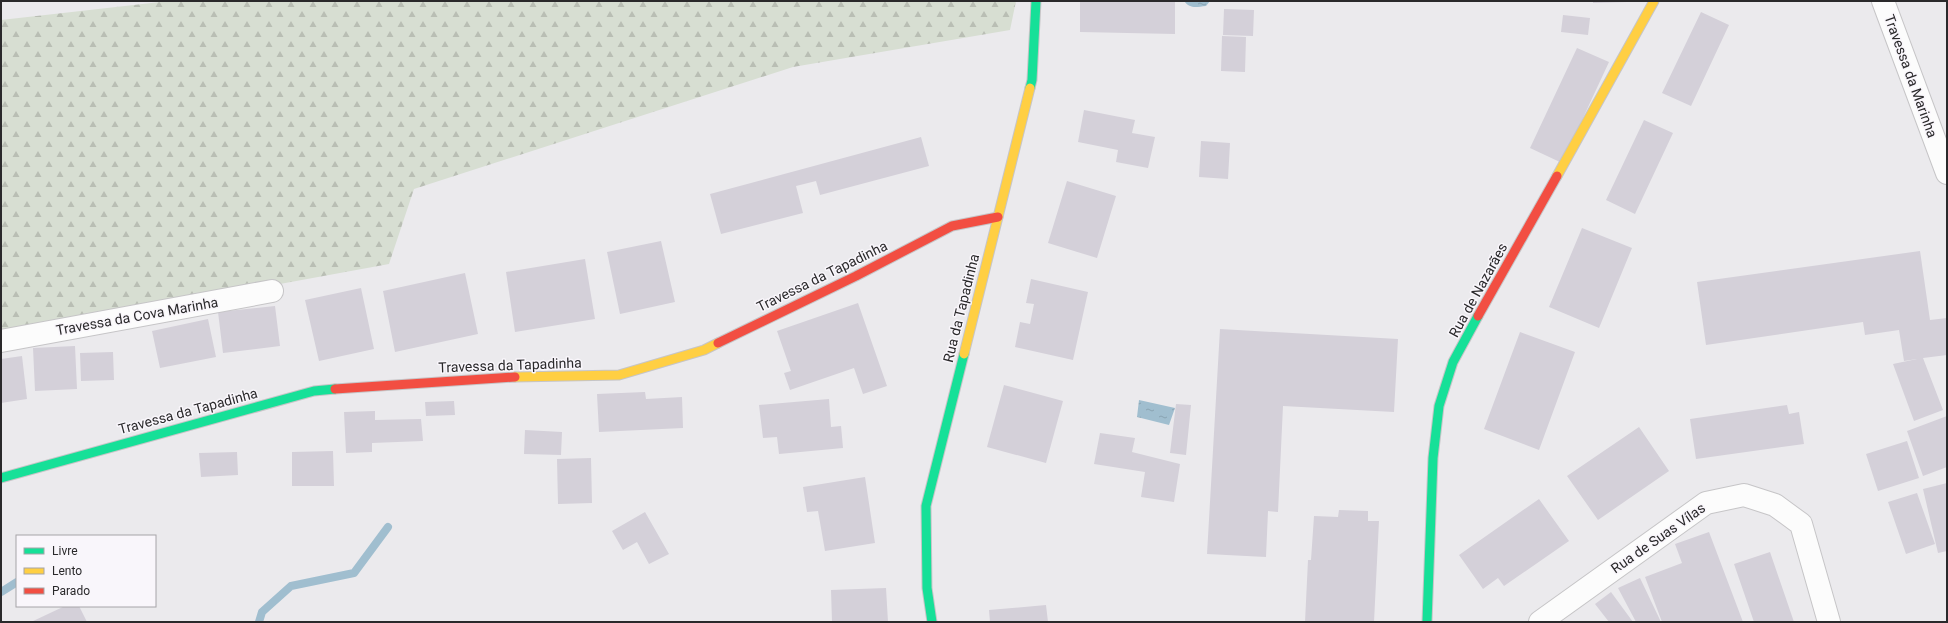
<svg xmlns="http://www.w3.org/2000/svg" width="1948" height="623" font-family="Roboto,sans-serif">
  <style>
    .forest { fill: url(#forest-firs) }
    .water { fill: url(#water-ripples) }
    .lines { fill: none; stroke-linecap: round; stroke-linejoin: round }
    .stream { stroke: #a0becf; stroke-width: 8 }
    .building { fill: #d4d0d9 }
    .street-casing { stroke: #c6c5c7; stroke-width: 24 }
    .fast-casing { stroke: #c6c5c7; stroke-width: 11 }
    .slow-casing { stroke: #c6c5c7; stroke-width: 11 }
    .jam-casing { stroke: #c6c5c7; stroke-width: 11 }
    .street { stroke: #fcfcfc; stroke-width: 22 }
    .fast { stroke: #16e098; stroke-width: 9 }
    .slow { stroke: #ffcf43; stroke-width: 9 }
    .jam { stroke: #f24e42; stroke-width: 9 }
    .labels { text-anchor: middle; stroke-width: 3; stroke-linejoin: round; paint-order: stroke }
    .street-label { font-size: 14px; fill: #2a292b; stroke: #f9f6fb }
  </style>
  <defs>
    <pattern id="forest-firs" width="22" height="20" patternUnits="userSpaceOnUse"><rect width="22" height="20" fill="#d7ded2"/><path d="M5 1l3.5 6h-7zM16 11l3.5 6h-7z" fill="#b9beb4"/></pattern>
    <pattern id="water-ripples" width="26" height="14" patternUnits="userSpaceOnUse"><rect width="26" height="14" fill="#a0becf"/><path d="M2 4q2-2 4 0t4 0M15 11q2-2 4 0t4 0" fill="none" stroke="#8aa3b2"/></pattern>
  </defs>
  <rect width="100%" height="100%" fill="#ebeaed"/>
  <path class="forest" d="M 169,1 L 1016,1 L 1010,30 L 793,67 L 414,189 L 389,264 L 1,335 L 1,20 Z"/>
  <path class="water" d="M 1184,1 L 1210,1 L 1206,6 C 1196,7 1190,9 1184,1 Z
    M 1139,400 L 1175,408 L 1169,425 L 1137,417 Z"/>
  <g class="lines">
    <path class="stream" d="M 1,592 L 17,582
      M 259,622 L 262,612 L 291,586 L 354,573 L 388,527"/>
  </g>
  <path class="building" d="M 1080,1 L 1175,1 L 1175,34 L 1080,32 Z
    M 1593,1 L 1627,1 L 1627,2 L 1593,3 Z
    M 1224,9 L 1254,10 L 1253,36 L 1223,35 Z
    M 1701,12 L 1729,25 L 1691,106 L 1662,93 Z
    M 1563,15 L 1590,18 L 1588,35 L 1561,32 Z
    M 1222,36 L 1246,37 L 1245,72 L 1221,71 Z
    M 1577,48 L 1609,62 L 1562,163 L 1530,148 Z
    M 1084,110 L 1135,120 L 1132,133 L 1155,137 L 1148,168 L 1116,162 L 1118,150 L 1078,142 Z
    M 1644,120 L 1673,133 L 1635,214 L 1606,200 Z
    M 921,137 L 929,166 L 820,195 L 816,181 L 796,186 L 803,213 L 721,234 L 710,194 Z
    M 1201,141 L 1230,143 L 1228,179 L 1199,177 Z
    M 1067,181 L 1116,196 L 1097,258 L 1048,243 Z
    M 1582,228 L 1632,248 L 1599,328 L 1549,307 Z
    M 661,241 L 675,302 L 620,314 L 607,252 Z
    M 1920,251 L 1930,320 L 1947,318 L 1947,355 L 1923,358 L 1943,410 L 1914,421 L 1893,364 L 1917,359 L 1904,361 L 1899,330 L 1865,335 L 1863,322 L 1706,345 L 1697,282 Z
    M 585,259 L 595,319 L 515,332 L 506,272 Z
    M 465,273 L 478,334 L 395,352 L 383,291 Z
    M 1031,279 L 1088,292 L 1073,360 L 1015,347 L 1020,322 L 1030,324 L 1034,304 L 1026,303 Z
    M 361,288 L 374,349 L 319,361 L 305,300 Z
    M 858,303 L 887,386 L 863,394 L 854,368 L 790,390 L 784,373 L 791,371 L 777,331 Z
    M 275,306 L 280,346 L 223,353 L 218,312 Z
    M 208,319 L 216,357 L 160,368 L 152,331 Z
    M 1220,329 L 1398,339 L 1394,412 L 1283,406 L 1278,512 L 1268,511 L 1266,557 L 1207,554 Z
    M 1520,332 L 1575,352 L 1539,450 L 1484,429 Z
    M 75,346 L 77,389 L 35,391 L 33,348 Z
    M 113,352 L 114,380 L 81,381 L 80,353 Z
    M 22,356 L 27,399 L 1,403 L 1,359 Z
    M 1004,385 L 1063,401 L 1046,463 L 987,447 Z
    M 645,392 L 646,399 L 682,397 L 683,428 L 599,432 L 597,394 Z
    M 829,399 L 831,427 L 841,426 L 843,448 L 779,454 L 777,437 L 763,438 L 759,405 Z
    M 454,401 L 455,415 L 426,416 L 425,402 Z
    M 1176,404 L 1191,405 L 1186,455 L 1170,453 Z
    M 1787,405 L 1789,414 L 1799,412 L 1804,444 L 1696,459 L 1690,419 Z
    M 375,411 L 375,420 L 421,419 L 423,441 L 372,443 L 372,452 L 346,453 L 344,412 Z
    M 1947,416 L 1947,467 L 1923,476 L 1907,431 Z
    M 1639,427 L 1669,471 L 1598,520 L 1567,476 Z
    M 525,430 L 562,432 L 561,455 L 524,454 Z
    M 1100,433 L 1135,438 L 1132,452 L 1180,464 L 1174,502 L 1141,497 L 1145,472 L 1094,464 Z
    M 1907,441 L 1919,478 L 1878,491 L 1866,454 Z
    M 333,451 L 334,486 L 292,486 L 292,452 Z
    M 237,452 L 238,475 L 201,477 L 199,453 Z
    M 591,458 L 592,503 L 558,504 L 557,459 Z
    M 865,477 L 875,543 L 825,551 L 818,511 L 807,512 L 803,487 Z
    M 1947,483 L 1947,551 L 1938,553 L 1923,489 Z
    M 1917,493 L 1935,544 L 1906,554 L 1888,502 Z
    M 1539,499 L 1569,541 L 1504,586 L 1498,578 L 1483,589 L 1459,555 Z
    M 1339,510 L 1368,511 L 1368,521 L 1379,521 L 1374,622 L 1305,622 L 1308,560 L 1311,560 L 1314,516 L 1338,517 Z
    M 645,512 L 669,554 L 649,564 L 637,542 L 623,550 L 612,531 Z
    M 1709,532 L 1743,622 L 1662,622 L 1645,577 L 1682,563 L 1675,544 Z
    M 1770,552 L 1794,622 L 1754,622 L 1734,564 Z
    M 1640,578 L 1661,622 L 1636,622 L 1618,588 Z
    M 886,588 L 888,622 L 832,622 L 831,590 Z
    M 1611,592 L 1633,622 L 1609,622 L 1595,604 Z
    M 1046,605 L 1048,622 L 990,622 L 989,610 Z
    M 65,606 L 79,606 L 87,622 L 31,622 Z"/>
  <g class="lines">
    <g class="street-casing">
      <path id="street" d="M 1883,1 L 1947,173
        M 1,341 L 272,291
        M 1540,622 L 1706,503 L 1744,495 L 1775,505 L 1801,524 L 1829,622"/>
    </g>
    <g class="fast-casing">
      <path id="fast" d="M 1030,88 L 1032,80 L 1036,1
        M 1,478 L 314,391 L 335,389
        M 932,622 L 927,588 L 926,506 L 964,354
        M 1427,622 L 1433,458 L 1439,406 L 1453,362 L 1478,316"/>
    </g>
    <g class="slow-casing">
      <path id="slow" d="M 1557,176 L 1654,1
        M 964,354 L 1030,88
        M 515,377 L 619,375 L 704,350 L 718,343"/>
    </g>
    <g class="jam-casing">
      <path id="jam" d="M 1478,316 L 1557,176
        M 718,343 L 856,276 L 952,226 L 998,217
        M 335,389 L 515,377"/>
    </g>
    <use href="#street" class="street"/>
    <use href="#fast" class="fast"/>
    <use href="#slow" class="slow"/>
    <use href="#jam" class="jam"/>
  </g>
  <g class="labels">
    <g class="street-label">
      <text transform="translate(1911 76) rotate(70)" y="5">Travessa da Marinha</text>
      <text transform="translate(822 276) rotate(-26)" y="5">Travessa da Tapadinha</text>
      <text transform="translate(1478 290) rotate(-61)" y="5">Rua de Nazarães</text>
      <text transform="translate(961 308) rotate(-76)" y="5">Rua da Tapadinha</text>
      <text transform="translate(137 316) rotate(-10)" y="5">Travessa da Cova Marinha</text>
      <text transform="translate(510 365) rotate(-2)" y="5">Travessa da Tapadinha</text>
      <text transform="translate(188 411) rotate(-15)" y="5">Travessa da Tapadinha</text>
      <text transform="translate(1658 538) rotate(-35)" y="5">Rua de Suas Vílas</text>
    </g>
  </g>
  <rect width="1948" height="623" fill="none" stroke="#2a292b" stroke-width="4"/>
  <rect x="16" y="535" width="140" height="72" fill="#f9f6fb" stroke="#a6a4a8"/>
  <rect x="24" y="548" width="20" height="6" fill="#16e098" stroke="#a6a4a8"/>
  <text x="52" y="555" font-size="12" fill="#2a292b">Livre</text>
  <rect x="24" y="568" width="20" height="6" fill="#ffcf43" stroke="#a6a4a8"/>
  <text x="52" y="575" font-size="12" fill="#2a292b">Lento</text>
  <rect x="24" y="588" width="20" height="6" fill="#f24e42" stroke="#a6a4a8"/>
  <text x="52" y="595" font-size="12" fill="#2a292b">Parado</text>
</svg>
